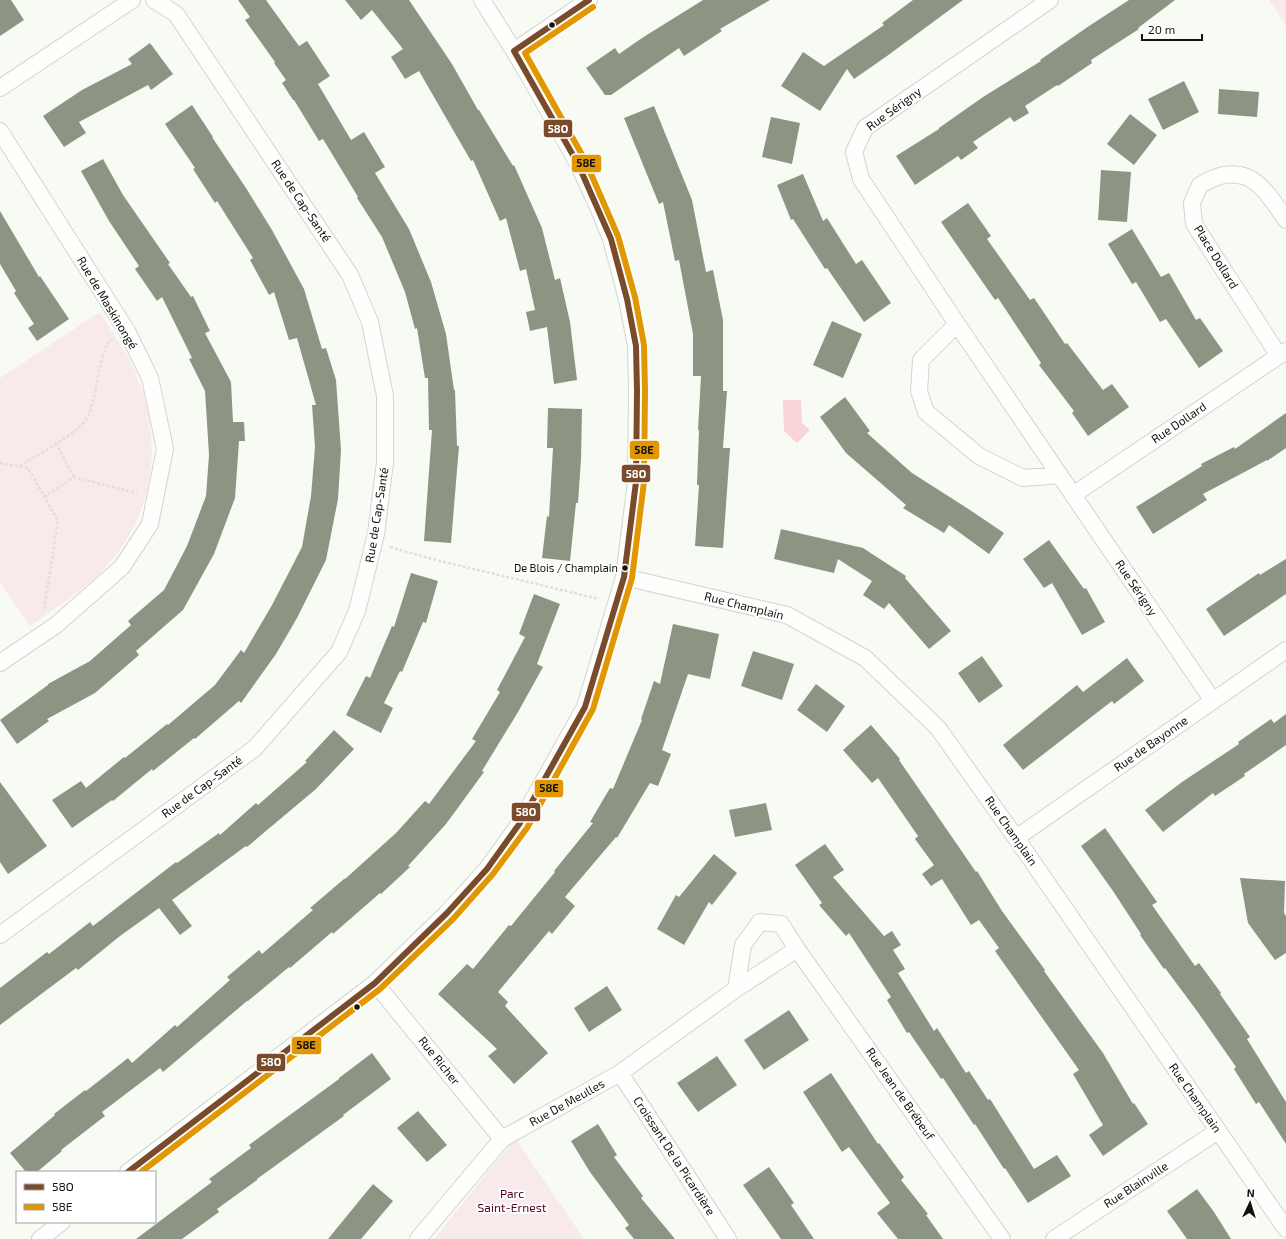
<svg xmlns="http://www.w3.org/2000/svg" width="1286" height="1239" font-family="'Exo 2',sans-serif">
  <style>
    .green { fill: #f8eaea }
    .water { fill: #fad4d9 }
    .building { fill: #8c9583 }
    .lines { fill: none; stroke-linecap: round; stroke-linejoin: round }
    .street-casing { stroke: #d2d5cf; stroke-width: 18 }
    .path { stroke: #dee0dd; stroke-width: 2.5; stroke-dasharray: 3 2; stroke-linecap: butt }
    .street { stroke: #fefefd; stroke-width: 16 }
    .bus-1-casing { stroke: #fff; stroke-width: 9 }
    .bus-2-casing { stroke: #fff; stroke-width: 9 }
    .bus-1 { stroke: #7a4b2a; stroke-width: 6 }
    .bus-2 { stroke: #e09702; stroke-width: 6 }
    .bus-dot { fill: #11130f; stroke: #fff; stroke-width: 1.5 }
    .labels { text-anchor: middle; stroke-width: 4; stroke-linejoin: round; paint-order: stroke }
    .bus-label { font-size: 11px; fill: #11130f; stroke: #fff; text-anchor: end }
    .street-label { font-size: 12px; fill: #11130f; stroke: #fff }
    .park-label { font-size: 12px; fill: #560422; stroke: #fff }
    .line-badge { stroke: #fff; stroke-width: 1.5 }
    .badge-label { font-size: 11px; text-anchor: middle; font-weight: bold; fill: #fff }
    .pale-badge-label { font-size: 11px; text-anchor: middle; font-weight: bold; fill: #111 }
  </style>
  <rect width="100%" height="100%" fill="#f7fbf4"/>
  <path class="green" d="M 1269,0 L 1286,0 L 1286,25 Z
    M 100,312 C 110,330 125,349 133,367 C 166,437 156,520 98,575 C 77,594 53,610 30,626 L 0,583 L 0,378 Z
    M 515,1138 L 584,1239 L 434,1239 Z"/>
  <path class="water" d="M 801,400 L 802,423 L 810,430 L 797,443 L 784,431 L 783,400 Z"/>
  <path class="building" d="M 0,0 L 11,0 L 24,20 L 0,36 Z
    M 238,0 L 266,0 L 299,46 L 307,41 L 330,76 L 318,84 L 351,140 L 364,132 L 385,167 L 375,173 L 409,229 L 431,282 L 446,334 L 454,390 L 455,390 L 457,446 L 459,446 L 451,543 L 424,541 L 432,430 L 429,430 L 428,378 L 425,378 L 417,328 L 415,329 L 405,292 L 382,237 L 357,198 L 358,197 L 323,139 L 319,141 L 294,100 L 293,100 L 282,83 L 286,80 L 274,63 L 275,62 L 245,20 L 250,17 Z
    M 345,0 L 409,0 L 452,64 L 478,110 L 479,110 L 513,166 L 514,165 L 542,228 L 555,280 L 560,278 L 570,322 L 577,380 L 554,384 L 547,327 L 530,331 L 526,312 L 535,310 L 526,269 L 520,271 L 506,218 L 500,221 L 473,160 L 471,161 L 419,71 L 405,79 L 391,57 L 403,49 L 372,10 L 361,20 Z
    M 703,0 L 770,0 L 720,29 L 722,31 L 684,56 L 679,48 L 611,95 L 605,95 L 586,68 L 615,48 L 619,54 L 642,38 Z
    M 913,0 L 963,0 L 887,56 L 854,79 L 847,69 L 820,111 L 781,86 L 803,52 L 824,66 L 884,25 L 882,23 Z
    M 1129,0 L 1175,0 L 1138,28 L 1139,29 L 1091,60 L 1092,63 L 1058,86 L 1057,85 L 1025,106 L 1029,113 L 1014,122 L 1010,117 L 973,142 L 978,148 L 961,160 L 958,156 L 915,185 L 896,156 L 939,129 L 939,128 L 983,97 L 1041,61 L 1040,60 L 1089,26 Z
    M 150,43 L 173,74 L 151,90 L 148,85 L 79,122 L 86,133 L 64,147 L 43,116 L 82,90 L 132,64 L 128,59 Z
    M 1184,81 L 1199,112 L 1163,130 L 1148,99 Z
    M 1219,89 L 1259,92 L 1257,117 L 1218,114 Z
    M 192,105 L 213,137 L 212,137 L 246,188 L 272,230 L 304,289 L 322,349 L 326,348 L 336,380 L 341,450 L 338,499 L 326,560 L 297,618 L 276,654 L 241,703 L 239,701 L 195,739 L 194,738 L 153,771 L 152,769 L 113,801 L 112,800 L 72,828 L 52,800 L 81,781 L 86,788 L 124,757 L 125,758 L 167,724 L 168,725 L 215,685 L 241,650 L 244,653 L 272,605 L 302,547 L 311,496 L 315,447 L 312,405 L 316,405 L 297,338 L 289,340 L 274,292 L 269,295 L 250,260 L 253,258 L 217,201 L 215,203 L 193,169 L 195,168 L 165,124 Z
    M 654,106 L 692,200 L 706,272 L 713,270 L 723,320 L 723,391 L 727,391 L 723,448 L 730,448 L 723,548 L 695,546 L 699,485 L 697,485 L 699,430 L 698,430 L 701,376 L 693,376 L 693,334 L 679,260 L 675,261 L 663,202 L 659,204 L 624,118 Z
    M 1130,114 L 1157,135 L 1134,165 L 1107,144 Z
    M 771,117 L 800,123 L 792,164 L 762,157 Z
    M 103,159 L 123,195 L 170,263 L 168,264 L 191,297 L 193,296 L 210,331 L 205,333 L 231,382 L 233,422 L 244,422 L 245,441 L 239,441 L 235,498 L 214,554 L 183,610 L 136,651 L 139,655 L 95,693 L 47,719 L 49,721 L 17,744 L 0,720 L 48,685 L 48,684 L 90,661 L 131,625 L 128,621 L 164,590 L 187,546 L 206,496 L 209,455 L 205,391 L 189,359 L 192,358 L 162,297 L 157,301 L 135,269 L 139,266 L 109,221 L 81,171 Z
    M 1101,170 L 1131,172 L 1127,222 L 1098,220 Z
    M 803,174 L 823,221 L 827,218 L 856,264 L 862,260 L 891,303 L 864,322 L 827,268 L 825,269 L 793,219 L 791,220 L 777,185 Z
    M 968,203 L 991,236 L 987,239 L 1030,300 L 1034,298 L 1065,344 L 1067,343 L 1103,390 L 1112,384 L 1129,407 L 1088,436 L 1072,413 L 1074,411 L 1039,365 L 1041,363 L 998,298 L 995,300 L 941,222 Z
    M 0,211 L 39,277 L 40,276 L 69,319 L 37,341 L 28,328 L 34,324 L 14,293 L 16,291 L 0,264 Z
    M 1132,229 L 1161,277 L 1169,273 L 1196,320 L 1200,318 L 1223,351 L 1199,368 L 1166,319 L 1160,322 L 1136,282 L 1132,284 L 1108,244 Z
    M 832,321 L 862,334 L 843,378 L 813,365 Z
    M 845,397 L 870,431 L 867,433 L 912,473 L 970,510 L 1004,533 L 989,554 L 949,525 L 944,533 L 903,508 L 906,505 L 846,453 L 820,417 Z
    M 548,408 L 582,409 L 581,459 L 578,503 L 576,503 L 570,561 L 542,558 L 547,516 L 549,517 L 553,448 L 547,448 Z
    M 1286,413 L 1286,448 L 1267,461 L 1267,460 L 1203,494 L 1207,500 L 1153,534 L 1136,507 L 1202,466 L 1201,464 L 1234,447 L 1235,449 Z
    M 781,529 L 863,548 L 906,576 L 905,578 L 951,631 L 929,649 L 889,603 L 884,609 L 863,595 L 872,581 L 838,559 L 834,573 L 774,559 Z
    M 1049,540 L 1084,589 L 1086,588 L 1105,622 L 1082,635 L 1052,583 L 1044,588 L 1023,559 Z
    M 1286,559 L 1286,594 L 1224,636 L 1206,609 L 1259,573 L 1260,575 Z
    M 411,573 L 438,581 L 426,623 L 423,622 L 402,672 L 400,671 L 384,703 L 393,708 L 381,733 L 346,715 L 366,676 L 370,678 L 392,626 L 394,627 Z
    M 534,594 L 560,604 L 537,664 L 543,667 L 518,712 L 482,771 L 484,772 L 446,824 L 408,866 L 410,867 L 381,894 L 380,893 L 333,934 L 332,932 L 290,968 L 289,967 L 248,1001 L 247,1001 L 163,1072 L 160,1068 L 102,1112 L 105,1116 L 61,1150 L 62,1151 L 37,1172 L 26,1172 L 10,1153 L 55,1115 L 54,1114 L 85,1090 L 86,1091 L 128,1058 L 132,1063 L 175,1025 L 177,1027 L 230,980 L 227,977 L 259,950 L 262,954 L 313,910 L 310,908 L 344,879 L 345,879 L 396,833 L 425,801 L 429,804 L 476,741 L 472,739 L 500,692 L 497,690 L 525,637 L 519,634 Z
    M 673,624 L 719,634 L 710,679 L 688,674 L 662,750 L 671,754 L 658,786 L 650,783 L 617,838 L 616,837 L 565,897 L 575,906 L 552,934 L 549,931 L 498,992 L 508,1002 L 505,1006 L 548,1053 L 514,1084 L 488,1056 L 497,1049 L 438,994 L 467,964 L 473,969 L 509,925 L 511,926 L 555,872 L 554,871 L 593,823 L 590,822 L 610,788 L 613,789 L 642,720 L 641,719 L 654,681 L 660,684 Z
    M 753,651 L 794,664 L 782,700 L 741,686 Z
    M 982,656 L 1003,686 L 979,703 L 958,673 Z
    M 1127,658 L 1144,681 L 1114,704 L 1112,701 L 1023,770 L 1003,745 L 1077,685 L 1083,692 Z
    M 816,684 L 845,706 L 827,732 L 797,710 Z
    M 1286,714 L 1286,745 L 1244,774 L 1245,776 L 1215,796 L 1213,793 L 1163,832 L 1145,810 L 1182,782 L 1239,744 L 1238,742 L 1271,719 L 1274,723 Z
    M 871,725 L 900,759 L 899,760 L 976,872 L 977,871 L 1002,911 L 1045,970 L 1044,971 L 1103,1053 L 1133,1104 L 1134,1103 L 1148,1124 L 1103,1156 L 1089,1135 L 1103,1125 L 1073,1074 L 1079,1070 L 995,951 L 999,948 L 979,920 L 971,925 L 942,879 L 931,886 L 922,874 L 934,865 L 915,839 L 918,836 L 878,778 L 872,783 L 843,750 Z
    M 334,730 L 354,749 L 316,789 L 247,847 L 246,846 L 172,900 L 192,926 L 180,935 L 159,908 L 120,936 L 78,970 L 76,968 L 0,1025 L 0,988 L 47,952 L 49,954 L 90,922 L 93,926 L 176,862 L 177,863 L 219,833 L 220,835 L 256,803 L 258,805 L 307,762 L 305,761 Z
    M 0,782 L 47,846 L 8,874 L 0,862 Z
    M 766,803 L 772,830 L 735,837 L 729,810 Z
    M 1105,828 L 1157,902 L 1152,905 L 1195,966 L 1199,963 L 1221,993 L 1220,994 L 1250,1037 L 1247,1039 L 1286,1102 L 1286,1144 L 1259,1102 L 1256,1104 L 1234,1069 L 1236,1067 L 1197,1011 L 1165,968 L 1164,969 L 1140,935 L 1141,934 L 1113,891 L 1081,846 Z
    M 825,844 L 844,870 L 833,877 L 884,936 L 892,931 L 901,945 L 893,950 L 905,969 L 898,973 L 934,1031 L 937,1028 L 966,1073 L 969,1071 L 988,1100 L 990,1099 L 1034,1169 L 1057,1155 L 1071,1176 L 1028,1203 L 1005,1168 L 1004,1169 L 975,1124 L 974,1125 L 943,1078 L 941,1079 L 909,1032 L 907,1033 L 887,1000 L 891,997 L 849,933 L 846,936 L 819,905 L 822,903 L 795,865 Z
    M 714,854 L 737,873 L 712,905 L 709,902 L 684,945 L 657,929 L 676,895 L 679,897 Z
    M 1240,878 L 1285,881 L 1284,913 L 1286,916 L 1286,953 L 1275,960 L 1248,923 Z
    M 607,986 L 622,1010 L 589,1032 L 574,1008 Z
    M 789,1010 L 809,1040 L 764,1070 L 744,1040 Z
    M 372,1053 L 391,1079 L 343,1115 L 344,1116 L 257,1179 L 257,1180 L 217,1209 L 219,1212 L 182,1239 L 136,1239 L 212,1182 L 209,1179 L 251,1148 L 249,1145 L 339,1079 L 339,1078 Z
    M 717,1056 L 737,1085 L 698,1112 L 677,1083 Z
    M 831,1073 L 878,1144 L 879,1143 L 904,1177 L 901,1180 L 928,1214 L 926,1215 L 943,1239 L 898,1239 L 877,1213 L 890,1203 L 849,1147 L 842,1152 L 803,1092 Z
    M 418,1111 L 447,1145 L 427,1162 L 397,1128 Z
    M 598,1124 L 617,1155 L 614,1157 L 643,1196 L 641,1198 L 675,1239 L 634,1239 L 625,1228 L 629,1225 L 590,1172 L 571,1141 Z
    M 769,1167 L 794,1203 L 791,1205 L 814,1239 L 781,1239 L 743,1185 Z
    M 373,1184 L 393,1201 L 361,1239 L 328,1239 Z
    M 1197,1189 L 1214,1212 L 1231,1239 L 1187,1239 L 1167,1211 Z"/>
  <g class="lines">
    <g class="street-casing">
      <path id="street" d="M 1050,0 L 865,128 L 854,152 L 861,179 L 957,324 L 1213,701
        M 514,51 L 589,0
        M 0,88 L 132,0
        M 0,131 L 127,331 L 150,378 L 165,449 L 150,524 L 122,567 L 56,625 L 0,663
        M 957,324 L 921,360 L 919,391 L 926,412 L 979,456 L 1023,478 L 1060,475
        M 1279,356 L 1194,224 L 1192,203 L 1200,185 C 1206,182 1213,178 1220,176 C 1255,167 1269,196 1286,220
        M 1073,495 L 1286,351
        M 624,577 L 787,615 L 865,658 L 938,728 L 1016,838 L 1286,1229
        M 1016,838 L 1286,650
        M 0,935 L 255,748 L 339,652 L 357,611 L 376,534 L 385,462 L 385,396 L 370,322 L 350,275 L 176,14 L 154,0
        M 375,983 L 502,1139
        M 736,989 L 743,945 L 760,922 L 781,924 L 797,949 L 1002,1239
        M 620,1073 L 728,1239
        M 128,1172 L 375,983 L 447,913 L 487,869 L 520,823 L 585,707 L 624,577 L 636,482 L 637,391 L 636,346 L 627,299 L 611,239 L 598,207 L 578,164 L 533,83 L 514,51 L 482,0
        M 40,1239 L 62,1222
        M 418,1239 L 502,1139 L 620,1073 L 736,989 L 797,949
        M 1054,1239 L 1218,1131"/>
    </g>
    <path class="path" d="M 56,443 L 74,477
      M 0,463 L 28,468 L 58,521 L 44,610
      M 20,466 C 37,455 77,434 87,418 C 98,399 98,350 112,339
      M 44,497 L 74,477 L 137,493
      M 390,547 L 432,559 L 599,599"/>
    <use href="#street" class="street"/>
    <g class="bus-1-casing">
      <path id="bus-1" d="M 128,1172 L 375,983 L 447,913 L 487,869 L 520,823 L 585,707 L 624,577 L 636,482 L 637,391 L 636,346 L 627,299 L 611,239 L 578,164 L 514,51 L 589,0"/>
    </g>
    <g class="bus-2-casing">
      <path id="bus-2" d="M 141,1172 L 380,989 L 453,919 L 493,874 L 527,828 L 593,709 L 632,578 L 644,482 L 645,391 L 644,345 L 635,297 L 618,236 L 585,160 L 525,53 L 593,7"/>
    </g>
    <use href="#bus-1" class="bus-1"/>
    <use href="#bus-2" class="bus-2"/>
  </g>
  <g class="bus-dot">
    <circle cx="552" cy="25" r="3.5"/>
    <circle cx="625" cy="568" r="3.5"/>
    <circle cx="357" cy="1007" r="3.5"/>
  </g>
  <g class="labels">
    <g class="bus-label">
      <text x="618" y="572">De Blois / Champlain</text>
    </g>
    <g class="street-label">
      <text transform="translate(894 109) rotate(-36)" y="4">Rue Sérigny</text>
      <text transform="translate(301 201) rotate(56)" y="4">Rue de Cap-Santé</text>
      <text transform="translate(1216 257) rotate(58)" y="4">Place Dollard</text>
      <text transform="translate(107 303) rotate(59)" y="4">Rue de Maskinongé</text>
      <text transform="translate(1179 423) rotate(-34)" y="4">Rue Dollard</text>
      <text transform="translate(377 515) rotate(-81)" y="4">Rue de Cap-Santé</text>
      <text transform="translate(1136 588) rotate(56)" y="4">Rue Sérigny</text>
      <text transform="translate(744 606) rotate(14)" y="4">Rue Champlain</text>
      <text transform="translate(1151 744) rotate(-35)" y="4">Rue de Bayonne</text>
      <text transform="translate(202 787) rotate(-36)" y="4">Rue de Cap-Santé</text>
      <text transform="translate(1011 831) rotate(55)" y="4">Rue Champlain</text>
      <text transform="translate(439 1061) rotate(51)" y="4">Rue Richer</text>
      <text transform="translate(900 1094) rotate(55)" y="4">Rue Jean de Brébeuf</text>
      <text transform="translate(1195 1098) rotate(55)" y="4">Rue Champlain</text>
      <text transform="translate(567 1103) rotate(-29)" y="4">Rue De Meulles</text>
      <text transform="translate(674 1156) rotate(57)" y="4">Croissant De la Picardière</text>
      <text transform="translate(1136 1185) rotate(-33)" y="4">Rue Blainville</text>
    </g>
    <g class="park-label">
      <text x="512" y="1198">Parc<tspan x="512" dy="14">Saint-Ernest</tspan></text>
    </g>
  </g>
  <g class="line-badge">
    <rect x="543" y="119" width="30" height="19" rx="4" fill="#7a4b2a"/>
    <rect x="571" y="154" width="31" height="19" rx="4" fill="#e09702"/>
    <rect x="629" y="440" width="31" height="20" rx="4" fill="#e09702"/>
    <rect x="621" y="464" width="30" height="19" rx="4" fill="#7a4b2a"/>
    <rect x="534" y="779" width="30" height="19" rx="4" fill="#e09702"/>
    <rect x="511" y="802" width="30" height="20" rx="4" fill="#7a4b2a"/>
    <rect x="291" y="1036" width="31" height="19" rx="4" fill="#e09702"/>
    <rect x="256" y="1053" width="30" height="19" rx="4" fill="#7a4b2a"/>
  </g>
  <g class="badge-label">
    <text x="558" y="133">58O</text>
    <text x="636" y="478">58O</text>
    <text x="526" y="816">58O</text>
    <text x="271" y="1066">58O</text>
  </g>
  <g class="pale-badge-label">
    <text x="586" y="167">58E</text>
    <text x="644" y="454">58E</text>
    <text x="549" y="792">58E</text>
    <text x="306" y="1049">58E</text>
  </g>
  <rect x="16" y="1171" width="140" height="52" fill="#ffffff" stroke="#a0a19f"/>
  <rect x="24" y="1184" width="20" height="6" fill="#7a4b2a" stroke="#a0a19f"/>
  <text x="52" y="1191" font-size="12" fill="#11130f">58O</text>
  <rect x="24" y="1204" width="20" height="6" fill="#e09702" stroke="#a0a19f"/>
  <text x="52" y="1211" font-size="12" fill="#11130f">58E</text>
  <g transform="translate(1250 1203) rotate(4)" stroke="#ffffff" stroke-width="3" paint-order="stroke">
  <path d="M0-3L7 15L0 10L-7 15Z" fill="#11130f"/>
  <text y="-6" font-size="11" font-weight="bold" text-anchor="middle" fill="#11130f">N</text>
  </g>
  <path d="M1142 34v6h60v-6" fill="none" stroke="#11130f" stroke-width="2"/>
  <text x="1148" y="34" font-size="12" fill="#11130f" stroke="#ffffff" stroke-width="3" paint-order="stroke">20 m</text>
</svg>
